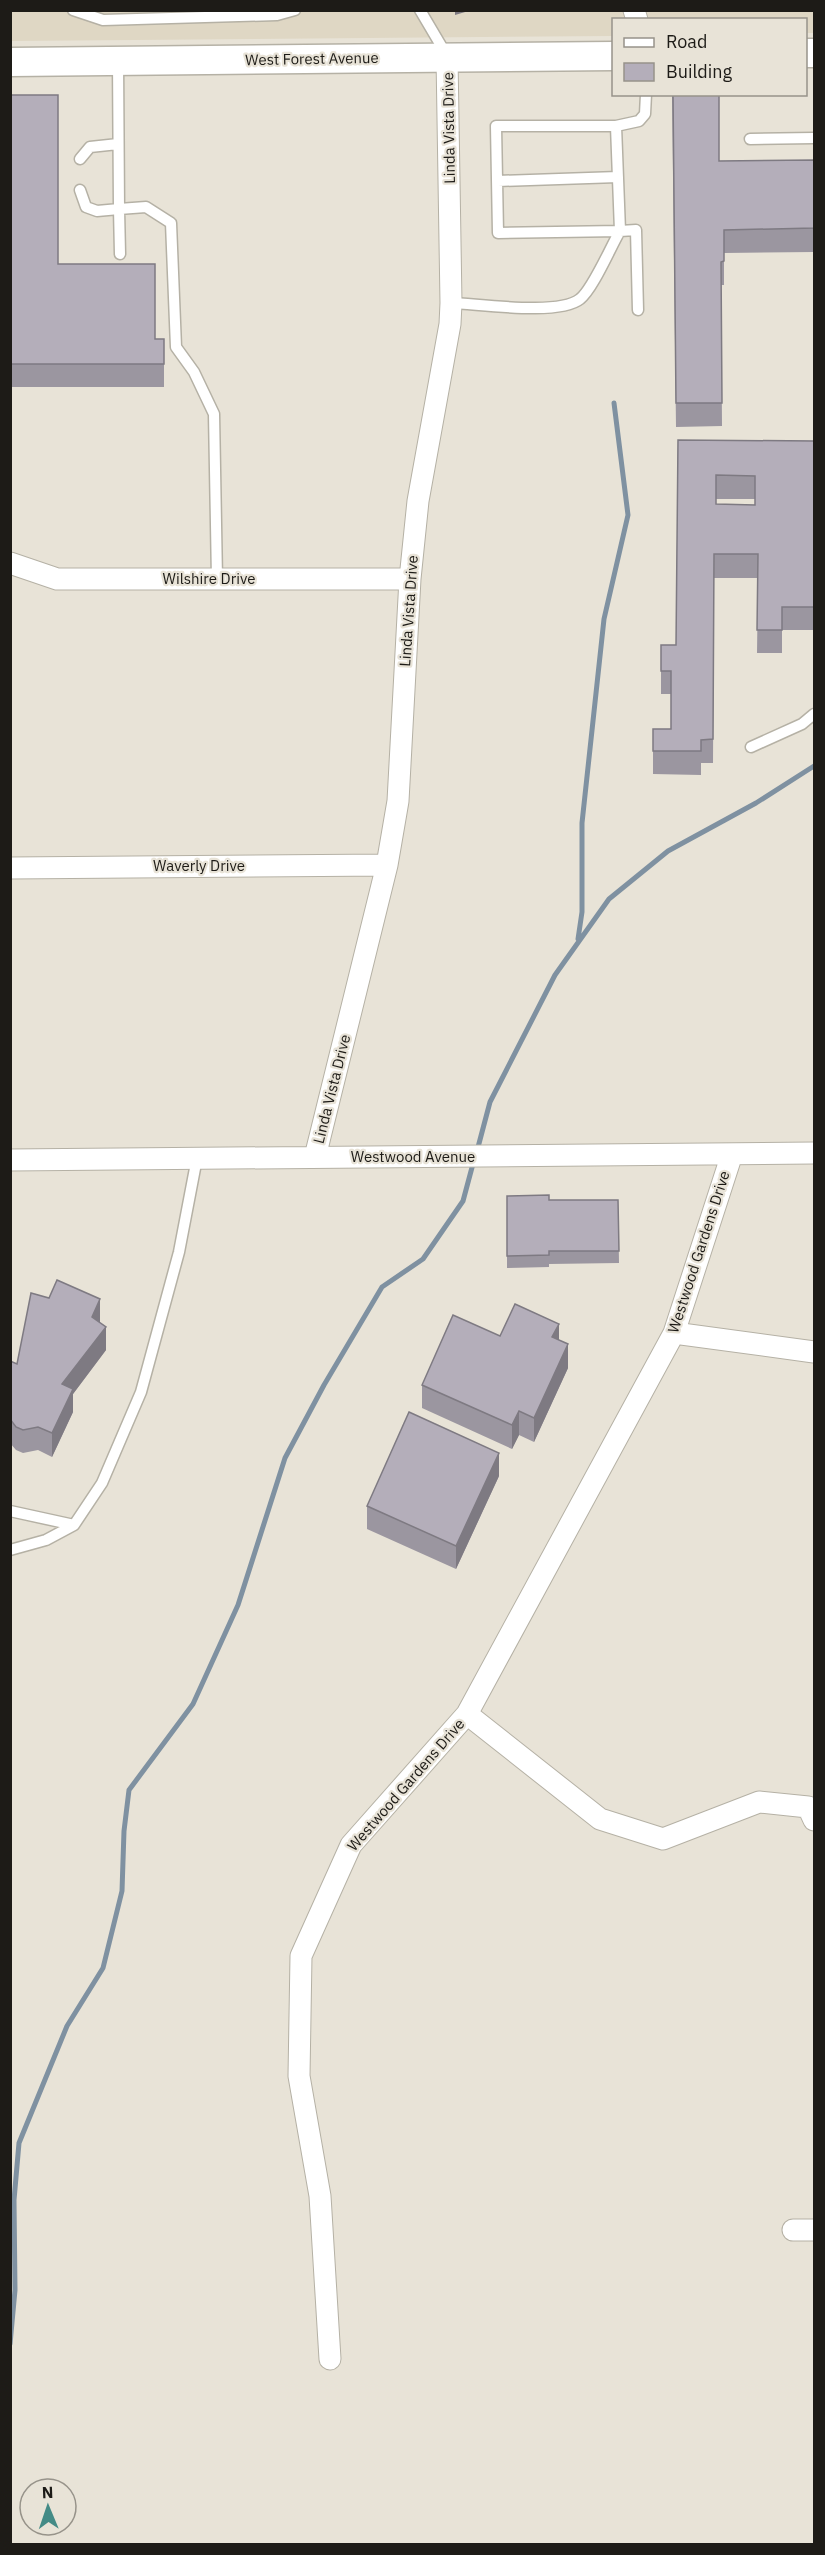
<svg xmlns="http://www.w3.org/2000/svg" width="825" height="2555" font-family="'IBM Plex Sans',sans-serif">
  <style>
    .built { fill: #dfd7c4 }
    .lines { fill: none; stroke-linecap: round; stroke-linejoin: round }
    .stream { stroke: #7f91a1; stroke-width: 5 }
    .service-casing { stroke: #b5b1a5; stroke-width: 13 }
    .minor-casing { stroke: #b5b1a5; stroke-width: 23 }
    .secondary-casing { stroke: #b5b1a5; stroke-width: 31 }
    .service { stroke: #fff; stroke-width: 10 }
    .minor { stroke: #fff; stroke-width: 21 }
    .secondary { stroke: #fff; stroke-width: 28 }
    .wall { fill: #9b96a0; fill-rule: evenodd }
    .shaded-wall { fill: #7e7a82 }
    .building { fill: #b4aeba; stroke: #7e7a82; stroke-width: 1.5; fill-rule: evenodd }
    .labels { text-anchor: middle; stroke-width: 4.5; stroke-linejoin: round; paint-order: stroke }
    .street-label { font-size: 15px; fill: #1d1b17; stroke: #e8e3d7 }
  </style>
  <rect width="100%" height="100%" fill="#e8e3d7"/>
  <path class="built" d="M 814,10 L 814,33 L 806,33 L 806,20 L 614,20 L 613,36 L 11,41 L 10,11 Z"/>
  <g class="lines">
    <path class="stream" d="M 578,939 L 582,912 L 582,823 L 604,619 L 628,515 L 614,403
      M 477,1151 L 490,1102 L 555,975 L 609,899 L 668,851 L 756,803 L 814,766
      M 10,2344 L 15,2290 L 14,2200 L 19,2143 L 67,2026 L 103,1968 L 122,1891 L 124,1831 L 129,1790 L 193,1704 L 238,1605 L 285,1458 L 324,1385 L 382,1287 L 423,1259 L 463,1201 L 474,1160"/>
    <g class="service-casing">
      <path id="service" d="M 73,10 L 103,20 L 277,15 L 295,10
        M 420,10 L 446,54
        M 118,61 L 119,209 L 146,207 L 171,223 L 176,347 L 194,372 L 214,414 L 217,579
        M 616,126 L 620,231 L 498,233 L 496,126 L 616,126 L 639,121 L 645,114 L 646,94
        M 750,139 L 814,138
        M 80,159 L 90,147 L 118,144
        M 498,181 L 618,177
        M 80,190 L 86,207 L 97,211 L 119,209 L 120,254
        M 451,303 C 480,304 559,316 580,299 C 593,289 611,246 620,231 L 636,230 L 638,310
        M 751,747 L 802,724 L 814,714
        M 10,1511 L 74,1525
        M 10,1550 L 46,1540 L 74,1525 L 102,1483 L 141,1392 L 179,1252 L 197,1158"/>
    </g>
    <g class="minor-casing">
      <path id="minor" d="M 634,10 L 637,20
        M 10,563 L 57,579 L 410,579
        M 10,868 L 387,865
        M 315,1157 L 387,865 L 398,801 L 410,579 L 418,501 L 450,324 L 451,303 L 447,57
        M 10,1160 L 814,1153
        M 674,1333 L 814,1352
        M 467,1714 L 600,1819 L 663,1839 L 759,1802 L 808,1807 L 814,1820
        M 793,2230 L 814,2230
        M 330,2359 L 320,2196 L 299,2076 L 301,1956 L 351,1845 L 467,1714 L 674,1333 L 732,1154"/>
    </g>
    <g class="secondary-casing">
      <path id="secondary" d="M 806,53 L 814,53
        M 10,62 L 614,56"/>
    </g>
    <use href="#service" class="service"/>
    <use href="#minor" class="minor"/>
    <use href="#secondary" class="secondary"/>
  </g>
  <path class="wall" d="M 672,94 L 719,161 L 814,160 L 814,252 L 724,253 L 724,285 L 721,285 L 722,426 L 676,427 Z
    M 10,95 L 58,264 L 155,339 L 164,339 L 164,387 L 10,387 Z
    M 678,440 L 814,441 L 814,630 L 782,630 L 782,653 L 757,653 L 758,578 L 714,578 L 713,763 L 701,763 L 701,775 L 653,774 L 653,729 L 671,729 L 671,694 L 661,694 L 661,645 L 676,645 ZM 716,499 L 755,499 L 755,505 L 716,504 Z
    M 507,1196 L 549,1200 L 618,1200 L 619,1263 L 549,1264 L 549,1267 L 507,1268 Z
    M 100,1323 L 106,1350 L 73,1394 L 73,1412 L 52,1457 L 38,1450 L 23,1453 L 16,1450 L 10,1443 L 10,1361 L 17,1364 Z
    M 500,1336 L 559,1340 L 568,1368 L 534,1442 L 519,1435 L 512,1449 L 422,1408 L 422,1385 Z
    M 499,1476 L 456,1569 L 367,1529 L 367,1506 Z"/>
  <path class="shaded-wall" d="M 455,10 L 472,10 L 455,15 Z
    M 100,1299 L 100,1323 L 92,1317 Z
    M 559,1324 L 559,1347 L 552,1337 Z
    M 106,1327 L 106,1350 L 73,1394 L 73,1412 L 52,1457 L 52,1433 L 62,1384 Z
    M 568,1344 L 568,1368 L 534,1442 L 534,1418 Z
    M 519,1411 L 519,1435 L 512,1449 L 512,1425 Z
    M 499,1453 L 499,1476 L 456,1569 L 456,1546 Z"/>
  <path class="building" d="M 673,94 L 719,94 L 719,161 L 814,160 L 814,228 L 724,230 L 724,261 L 721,262 L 722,403 L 676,403 Z
    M 10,95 L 58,95 L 58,264 L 155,264 L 155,339 L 164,339 L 164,364 L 10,364 Z
    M 678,440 L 814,441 L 814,607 L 782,607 L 782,630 L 757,630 L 758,554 L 714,554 L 713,739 L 701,740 L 701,751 L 653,751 L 653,729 L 671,729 L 671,671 L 661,671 L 661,645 L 676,645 ZM 716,475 L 755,476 L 755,505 L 716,504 Z
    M 549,1195 L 549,1200 L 618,1200 L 619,1251 L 549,1251 L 549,1255 L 507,1256 L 507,1196 Z
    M 57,1280 L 100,1299 L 92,1317 L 106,1327 L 62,1384 L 73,1389 L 52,1433 L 38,1427 L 23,1430 L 16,1427 L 10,1419 L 10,1361 L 17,1364 L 31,1293 L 49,1298 Z
    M 515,1304 L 559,1324 L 552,1337 L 568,1344 L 534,1418 L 519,1411 L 512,1425 L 422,1385 L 453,1315 L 500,1336 Z
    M 409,1412 L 499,1453 L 456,1546 L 367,1506 Z"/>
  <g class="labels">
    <g class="street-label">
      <text transform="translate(312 59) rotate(-1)" y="5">West Forest Avenue</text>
      <text transform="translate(449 128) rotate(-91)" y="5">Linda Vista Drive</text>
      <text x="209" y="584">Wilshire Drive</text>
      <text transform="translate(409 611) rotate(-86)" y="5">Linda Vista Drive</text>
      <text x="199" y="871">Waverly Drive</text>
      <text transform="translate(332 1089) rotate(-76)" y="5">Linda Vista Drive</text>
      <text x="413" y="1162">Westwood Avenue</text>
      <text transform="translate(699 1252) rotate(-72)" y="5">Westwood Gardens Drive</text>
      <text transform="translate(406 1785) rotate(-49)" y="5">Westwood Gardens Drive</text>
    </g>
  </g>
  <rect width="825" height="2555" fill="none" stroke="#1d1b17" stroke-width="24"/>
  <rect x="612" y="18" width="195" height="78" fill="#e8e3d7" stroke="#97938a" stroke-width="1.5"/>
  <rect x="624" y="38" width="30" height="9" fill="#ffffff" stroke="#97938a" stroke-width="1.5"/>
  <text x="666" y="48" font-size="18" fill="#1d1b17">Road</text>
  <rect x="624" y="63" width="30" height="18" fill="#b4aeba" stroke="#97938a" stroke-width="1.5"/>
  <text x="666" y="78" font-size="18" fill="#1d1b17">Building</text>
  <g transform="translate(48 2507) rotate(358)"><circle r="28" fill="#e8e3d7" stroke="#97938a" stroke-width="1.5"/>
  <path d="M0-4.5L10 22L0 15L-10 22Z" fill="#448b86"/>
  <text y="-9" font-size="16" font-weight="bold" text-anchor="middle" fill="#1d1b17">N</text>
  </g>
</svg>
